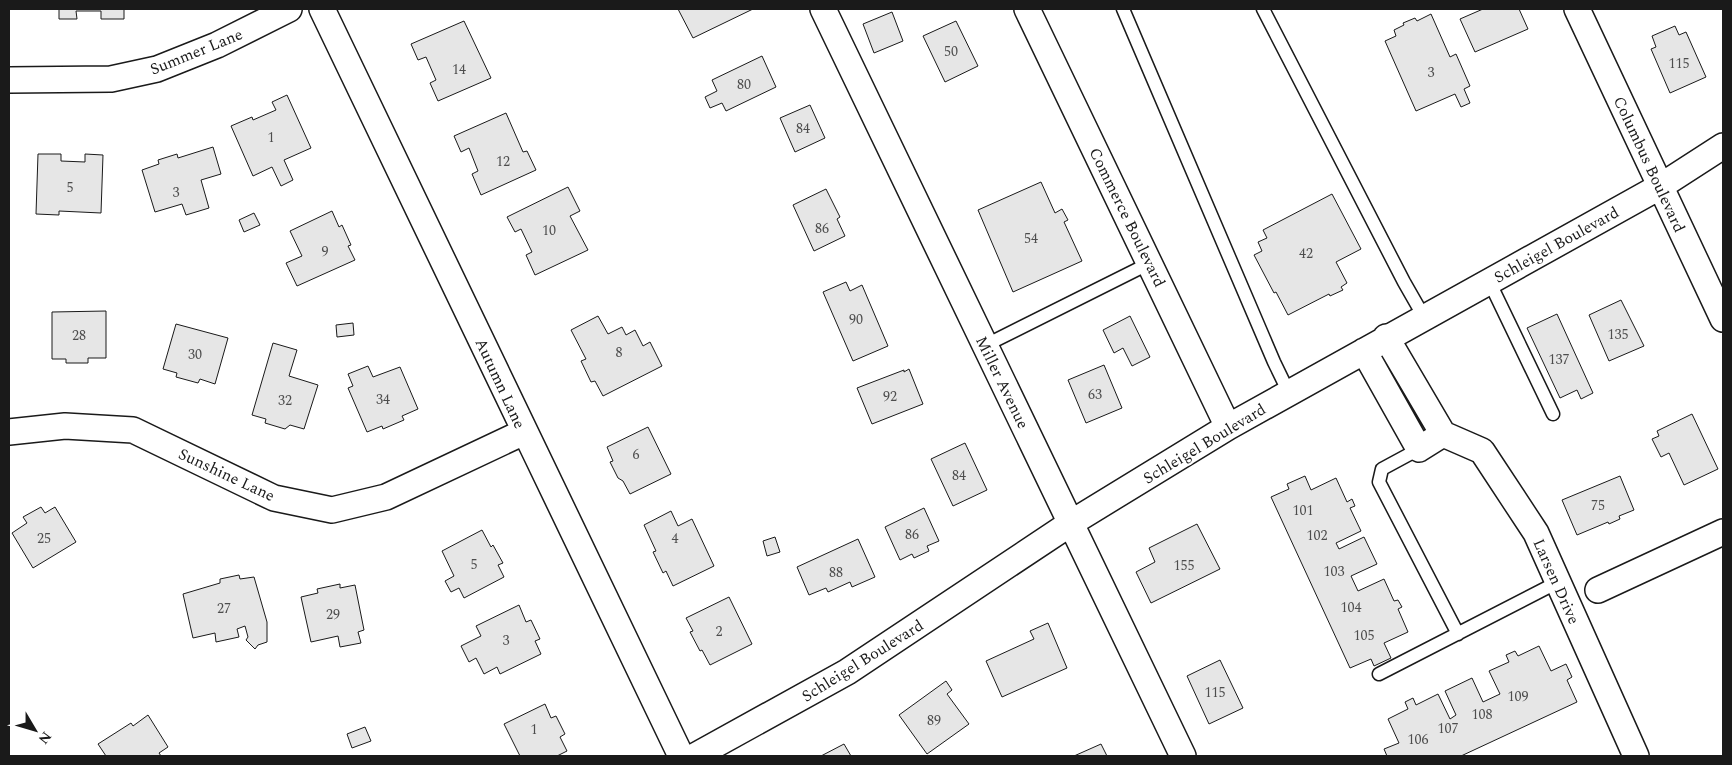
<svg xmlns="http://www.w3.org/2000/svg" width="1732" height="765" font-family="Spectral,serif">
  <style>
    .building { fill: #e6e6e6; stroke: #1a1a1a }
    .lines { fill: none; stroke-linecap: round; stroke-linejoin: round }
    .lane-casing { stroke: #1a1a1a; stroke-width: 15 }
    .street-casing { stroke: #1a1a1a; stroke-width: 28 }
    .lane { stroke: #fff; stroke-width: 12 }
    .street { stroke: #fff; stroke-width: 25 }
    .labels { text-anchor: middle; stroke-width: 4; stroke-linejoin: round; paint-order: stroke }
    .number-label { font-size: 14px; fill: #4d4d4d }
    .street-label { font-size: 16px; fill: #1a1a1a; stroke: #fff }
  </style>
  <rect width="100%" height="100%" fill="#fff"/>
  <path class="building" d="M 59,9 L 124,9 L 124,19 L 101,19 L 101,11 L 76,11 L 77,19 L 59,19 Z
    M 678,9 L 753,9 L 693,38 Z
    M 1483,9 L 1519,9 L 1528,29 L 1475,52 L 1460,19 Z
    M 892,12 L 903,41 L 874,53 L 863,24 Z
    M 1431,14 L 1450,57 L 1456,54 L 1470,86 L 1464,89 L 1470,103 L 1461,107 L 1455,94 L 1416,111 L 1385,41 L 1396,36 L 1394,30 L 1404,25 L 1403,23 L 1415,18 L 1417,21 Z
    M 464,21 L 491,78 L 438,101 L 430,83 L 436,80 L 426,57 L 418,60 L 411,44 Z
    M 956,21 L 978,66 L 945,82 L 923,36 Z
    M 1675,26 L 1679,35 L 1686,32 L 1706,77 L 1670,93 L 1651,49 L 1656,47 L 1652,36 Z
    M 762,56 L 776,87 L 726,111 L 722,103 L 710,108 L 705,97 L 717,91 L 712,80 Z
    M 287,95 L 311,148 L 284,160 L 293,180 L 281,186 L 272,167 L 253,176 L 231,126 L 252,117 L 253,120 L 276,110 L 272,102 Z
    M 810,105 L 825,138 L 795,152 L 780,118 Z
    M 506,113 L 523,152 L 527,151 L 536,170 L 481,195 L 472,174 L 478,171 L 469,148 L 461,152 L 454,136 Z
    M 213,147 L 221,174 L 201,180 L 209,208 L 186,215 L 182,204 L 155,212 L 142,170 L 159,164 L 158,160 L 177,154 L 178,158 Z
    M 38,154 L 61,154 L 61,161 L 85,162 L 85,154 L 103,155 L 101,213 L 59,211 L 59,215 L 36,214 Z
    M 1041,182 L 1055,213 L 1062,209 L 1068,220 L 1064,222 L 1082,261 L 1013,292 L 978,210 Z
    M 568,187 L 580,211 L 570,216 L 588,250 L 535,275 L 526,255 L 532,252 L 521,229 L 515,232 L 507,217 Z
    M 826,189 L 840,217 L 837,219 L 845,236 L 814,251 L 793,205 Z
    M 1332,194 L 1361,249 L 1336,262 L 1347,283 L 1341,287 L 1343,290 L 1330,296 L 1329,294 L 1288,315 L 1276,292 L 1274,293 L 1254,255 L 1262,251 L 1258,242 L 1267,238 L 1263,230 Z
    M 332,211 L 339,227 L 342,225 L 351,245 L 348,246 L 355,260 L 297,286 L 286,263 L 302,256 L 290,231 Z
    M 254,213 L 260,225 L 244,232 L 239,220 Z
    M 846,282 L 850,291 L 862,285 L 888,346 L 853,361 L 823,292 Z
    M 1621,300 L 1644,346 L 1609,361 L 1589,315 Z
    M 106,311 L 106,358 L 88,358 L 88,363 L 66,363 L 66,359 L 52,359 L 52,312 Z
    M 1557,314 L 1593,393 L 1581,399 L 1577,390 L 1560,398 L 1527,328 Z
    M 598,316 L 608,334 L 622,327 L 626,335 L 635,330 L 643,346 L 650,342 L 662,366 L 603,396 L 595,381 L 591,382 L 581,361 L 586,359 L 571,330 Z
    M 1130,316 L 1150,357 L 1132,366 L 1123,348 L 1114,353 L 1103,330 Z
    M 353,323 L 354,335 L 337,337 L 336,325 Z
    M 176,324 L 228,338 L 215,384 L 200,379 L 198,383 L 176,377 L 177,373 L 163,369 Z
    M 273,343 L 297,350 L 289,376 L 318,385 L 304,429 L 290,425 L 285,429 L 265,423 L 266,419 L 252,415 Z
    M 1104,365 L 1122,408 L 1086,423 L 1068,380 Z
    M 368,366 L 373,377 L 400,367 L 418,409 L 402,416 L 404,420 L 383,429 L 382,426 L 367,432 L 348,388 L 353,386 L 348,374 Z
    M 909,369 L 923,404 L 872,424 L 857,388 L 904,370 L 904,372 Z
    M 1692,414 L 1718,469 L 1684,485 L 1669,453 L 1661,457 L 1652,439 L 1659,436 L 1657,431 Z
    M 648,427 L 671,474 L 630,494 L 623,481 L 618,478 L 610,462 L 613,461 L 607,447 Z
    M 965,443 L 987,490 L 953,506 L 931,459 Z
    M 1305,476 L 1311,490 L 1336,478 L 1347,502 L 1352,499 L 1355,506 L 1350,508 L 1361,531 L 1336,543 L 1339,549 L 1364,537 L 1377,564 L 1351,576 L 1358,591 L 1384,579 L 1394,601 L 1398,600 L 1402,607 L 1398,609 L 1408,632 L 1384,643 L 1391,658 L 1374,666 L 1371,659 L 1350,668 L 1271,497 L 1289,489 L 1287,484 Z
    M 1620,476 L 1634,510 L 1619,516 L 1620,519 L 1609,524 L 1608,522 L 1577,535 L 1562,500 Z
    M 41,507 L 45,513 L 55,507 L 76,542 L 33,568 L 12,533 L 27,523 L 23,517 Z
    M 924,508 L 939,541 L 927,546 L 929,551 L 914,558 L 912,554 L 900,560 L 885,527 Z
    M 671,511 L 678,526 L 692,519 L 714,566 L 673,586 L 666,571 L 663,573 L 653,552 L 656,551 L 644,525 Z
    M 1197,524 L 1220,569 L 1151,603 L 1136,572 L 1155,562 L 1149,548 Z
    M 482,530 L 491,547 L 493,545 L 503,563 L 498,565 L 504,577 L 464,598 L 459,588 L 451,592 L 445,581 L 454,576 L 442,551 Z
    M 775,537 L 780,552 L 767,556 L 763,541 Z
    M 858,539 L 875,577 L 852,587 L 850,582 L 828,592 L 826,588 L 809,595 L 797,567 Z
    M 239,575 L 240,579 L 254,577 L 267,622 L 267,642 L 258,645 L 255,649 L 246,640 L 248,637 L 245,626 L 237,629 L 239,637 L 216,642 L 215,633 L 193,638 L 183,594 L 220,583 L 220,579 Z
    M 340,584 L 340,588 L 355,585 L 364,630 L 358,632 L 361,643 L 340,647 L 338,636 L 311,642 L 301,597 L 318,593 L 317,589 Z
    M 729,597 L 752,644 L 710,665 L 702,650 L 700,651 L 690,632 L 693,631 L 686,618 Z
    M 519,605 L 526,622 L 531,620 L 540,639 L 535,641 L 541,654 L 500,674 L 497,667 L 484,674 L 476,658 L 469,662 L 461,646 L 481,636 L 476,626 Z
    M 1048,623 L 1067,668 L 1002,697 L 986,661 L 1034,639 L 1030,631 Z
    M 1539,646 L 1551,671 L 1566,664 L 1572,677 L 1567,680 L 1577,702 L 1461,756 L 1387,756 L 1384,749 L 1399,743 L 1388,719 L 1408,709 L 1405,702 L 1413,698 L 1416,705 L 1438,694 L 1450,719 L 1456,715 L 1445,691 L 1472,678 L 1483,702 L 1500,694 L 1489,671 L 1509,662 L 1506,655 L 1515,651 L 1518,656 Z
    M 1220,660 L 1243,708 L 1209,724 L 1187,676 Z
    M 946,681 L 952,690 L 947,694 L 969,724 L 927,754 L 899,715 Z
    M 545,704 L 551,718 L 556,716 L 565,734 L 560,737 L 567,751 L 557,756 L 520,756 L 504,724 Z
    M 148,715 L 168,747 L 159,753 L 161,756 L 106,756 L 98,744 L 131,723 L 133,726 Z
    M 365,727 L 371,741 L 352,748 L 347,734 Z
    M 844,744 L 851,756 L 821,756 Z
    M 1101,744 L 1107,756 L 1074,756 Z"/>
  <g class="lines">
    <g class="lane-casing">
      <path id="lane" d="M 1123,9 L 1274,362 L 1289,393
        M 1263,9 L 1404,282 L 1424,317
        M 1489,281 L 1553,414
        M 986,345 L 1150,263
        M 1419,449 L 1382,469 L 1379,482 L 1458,634
        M 1379,674 L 1558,582"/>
    </g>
    <g class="street-casing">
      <path id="street" d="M 322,9 L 681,756
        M 823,9 L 1183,756
        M 1027,9 L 1228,427
        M 1577,9 L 1723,319
        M 9,80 L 111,79 L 157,69 L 217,45 L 289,9
        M 1386,337 L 1443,434 L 1482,451 L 1536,533 L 1636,756
        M 1364,351 L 1419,449 L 1443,434
        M 9,432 L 65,426 L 133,430 L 274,498 L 332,510 L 386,497 L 524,432
        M 1598,590 L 1723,532
        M 695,756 L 847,672 L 1071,523 L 1228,427 L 1661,186 L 1723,146"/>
    </g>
    <use href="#lane" class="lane"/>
    <use href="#street" class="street"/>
  </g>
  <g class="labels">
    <g class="number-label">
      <text x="951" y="56">50</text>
      <text x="1679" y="68">115</text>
      <text x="459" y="74">14</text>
      <text x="1431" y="77">3</text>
      <text x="744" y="89">80</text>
      <text x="803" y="133">84</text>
      <text x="271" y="142">1</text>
      <text x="503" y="166">12</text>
      <text x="70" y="192">5</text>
      <text x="176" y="197">3</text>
      <text x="822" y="233">86</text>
      <text x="549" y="235">10</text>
      <text x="1031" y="243">54</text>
      <text x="325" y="256">9</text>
      <text x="1306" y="258">42</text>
      <text x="856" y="324">90</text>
      <text x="1618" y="339">135</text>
      <text x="79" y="340">28</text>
      <text x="619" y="357">8</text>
      <text x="195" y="359">30</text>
      <text x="1559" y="364">137</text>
      <text x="1095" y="399">63</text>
      <text x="890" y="401">92</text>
      <text x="383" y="404">34</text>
      <text x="285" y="405">32</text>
      <text x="636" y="459">6</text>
      <text x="959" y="480">84</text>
      <text x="1598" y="510">75</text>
      <text x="1303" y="515">101</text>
      <text x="912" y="539">86</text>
      <text x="1317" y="540">102</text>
      <text x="44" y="543">25</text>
      <text x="675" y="543">4</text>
      <text x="474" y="569">5</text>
      <text x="1184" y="570">155</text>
      <text x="1334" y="576">103</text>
      <text x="836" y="577">88</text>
      <text x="1351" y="612">104</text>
      <text x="224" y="613">27</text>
      <text x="333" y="619">29</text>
      <text x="719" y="636">2</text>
      <text x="1364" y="640">105</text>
      <text x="506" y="645">3</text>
      <text x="1215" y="697">115</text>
      <text x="1518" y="701">109</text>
      <text x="1482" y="719">108</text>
      <text x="934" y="725">89</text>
      <text x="1448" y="733">107</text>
      <text x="534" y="734">1</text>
      <text x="1418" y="744">106</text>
    </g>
    <g class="street-label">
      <text transform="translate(196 51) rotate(-22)" y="6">Summer Lane</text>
      <text transform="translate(1650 164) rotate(65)" y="6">Columbus Boulevard</text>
      <text transform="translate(1128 217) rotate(64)" y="6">Commerce Boulevard</text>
      <text transform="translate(1556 244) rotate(-29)" y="6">Schleigel Boulevard</text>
      <text transform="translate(1003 382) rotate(64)" y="6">Miller Avenue</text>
      <text transform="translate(501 383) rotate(65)" y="6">Autumn Lane</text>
      <text transform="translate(1204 443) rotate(-31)" y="6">Schleigel Boulevard</text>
      <text transform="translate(227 474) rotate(25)" y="6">Sunshine Lane</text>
      <text transform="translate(1557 581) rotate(66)" y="6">Larsen Drive</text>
      <text transform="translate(862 660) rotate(-32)" y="6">Schleigel Boulevard</text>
    </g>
  </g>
  <rect width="1732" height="765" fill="none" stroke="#1a1a1a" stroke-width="20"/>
  <g transform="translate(35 730) rotate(128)" stroke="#ffffff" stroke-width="4" paint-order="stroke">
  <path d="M0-4L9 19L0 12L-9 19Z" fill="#1a1a1a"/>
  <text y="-8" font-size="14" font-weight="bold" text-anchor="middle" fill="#1a1a1a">N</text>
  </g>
</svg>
